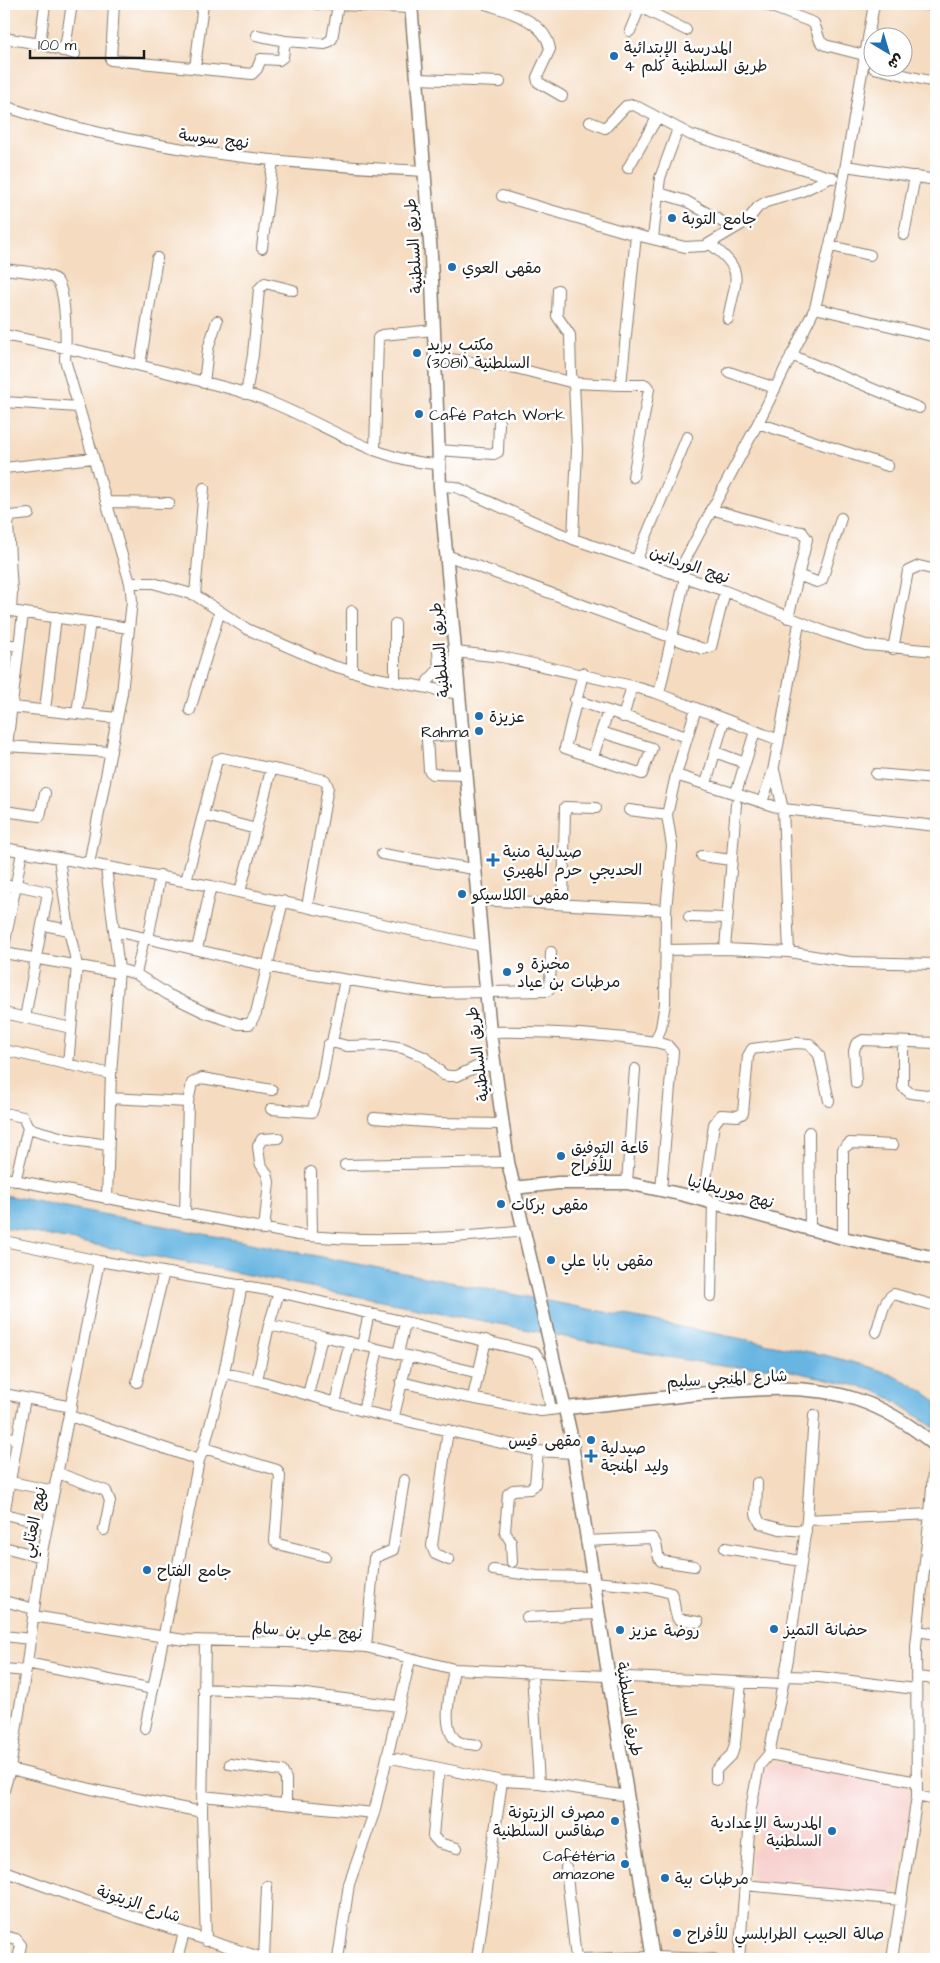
<svg xmlns="http://www.w3.org/2000/svg" width="940" height="1963" font-family="'Architects Daughter','Playpen Sans Arabic',sans-serif">
  <style>
    .built { fill: #f7d0ce }
    .water { fill: #68b5e2; stroke: #42687f }
    .lines { fill: none; stroke-linecap: round; stroke-linejoin: round }
    .minor-casing { stroke: #887c6e; stroke-width: 12 }
    .major-casing { stroke: #887c6e; stroke-width: 15 }
    .minor { stroke: #fff; stroke-width: 10 }
    .major { stroke: #fff; stroke-width: 12 }
    .poi-dot { fill: #1f6fb2; stroke: #fff; stroke-width: 2 }
    .labels { text-anchor: middle; stroke-width: 5; stroke-linejoin: round; paint-order: stroke }
    .poi-label { font-size: 16px; fill: #1c1c1c; stroke: #fff; text-anchor: start }
    .street-label { font-size: 16px; fill: #1c1c1c; stroke: #fff }
  </style>
  <rect width="100%" height="100%" fill="#fff"/>
  <filter id="ink" filterUnits="userSpaceOnUse"><feTurbulence type="fractalNoise" baseFrequency=".02" numOctaves="2"/><feDisplacementMap in="SourceGraphic" scale="10" xChannelSelector="R" yChannelSelector="G"/><feConvolveMatrix kernelMatrix="1 2 1 2 8 2 1 2 1" color-interpolation-filters="sRGB"/></filter>
  <filter id="wash" filterUnits="userSpaceOnUse"><feTurbulence type="fractalNoise" baseFrequency=".0096" numOctaves="4" result="noise"/><feDisplacementMap in="SourceGraphic" scale="20" xChannelSelector="R" yChannelSelector="G"/><feGaussianBlur stdDeviation="1.12" result="paint"/><feColorMatrix in="noise" values="0 0 0 0 0 0 0 0 0 0 0 0 0 0 0 0 0 1.4 0 .05"/><feComposite in="paint" operator="in"/></filter>
  <g filter="url(#wash)">
    <rect width="100%" height="100%" fill="#f5dcc1"/>
    <path class="built" d="M 773,1764 L 807,1767 L 906,1784 L 912,1794 L 897,1886 L 888,1894 L 816,1889 L 800,1875 L 788,1885 L 757,1882 L 750,1876 L 752,1852 L 758,1847 L 760,1828 L 754,1825 L 763,1771 Z"/>
    <path class="water" d="M 4,1195 L 825,1355 C 870,1367 898,1372 936,1401 L 936,1429 L 892,1399 L 873,1390 L 849,1384 L 774,1367 L 728,1367 L 667,1357 L 4,1227 Z"/>
  </g>
  <g filter="url(#ink)">
    <g class="lines">
      <g class="minor-casing">
        <path id="minor" d="M 114,4 L 111,60 L 252,74 L 257,69 L 261,59 L 279,60 L 283,57 L 285,41 L 325,44 L 332,39 L 338,5
          M 317,4 L 411,8
          M 486,4 C 509,12 545,20 550,49 L 537,77 L 538,82 L 562,96
          M 764,4 L 814,23 L 820,41 L 825,45 L 864,55
          M 922,4 L 936,6
          M 640,7 L 686,30
          M 630,31 L 641,4
          M 256,35 L 285,41
          M 4,38 L 40,44 L 45,4
          M 40,44 L 75,54
          M 62,51 L 66,42 L 71,10
          M 195,68 L 203,4
          M 874,68 L 934,82
          M 417,79 L 500,82
          M 4,106 C 139,152 283,164 425,171
          M 590,122 L 605,128 L 626,106 L 634,105 L 691,135 L 833,178
          M 846,166 L 936,180
          M 628,168 L 657,118
          M 659,193 L 686,201 L 733,228
          M 502,196 L 636,235
          M 904,235 L 915,176
          M 653,238 L 660,178 L 678,129
          M 710,244 C 747,271 735,279 728,319
          M 831,246 L 870,255
          M 262,248 L 273,160
          M 4,269 C 15,271 49,272 56,280 C 67,290 66,344 65,360 L 130,583 L 132,601 L 122,693 L 89,864
          M 558,290 L 557,316 L 570,335 L 571,375 L 574,383
          M 815,308 L 936,337
          M 4,335 C 66,347 127,362 189,378 C 214,385 241,390 265,400 C 323,422 375,462 438,464
          M 791,355 L 919,408
          M 435,357 L 516,368 L 574,383
          M 140,365 L 157,258
          M 729,372 L 775,388
          M 204,383 L 208,349 L 217,321
          M 621,385 L 646,385 L 649,389 L 633,477
          M 246,394 L 253,355 L 259,289 L 265,283 L 293,290
          M 4,402 L 78,407
          M 758,423 L 888,466
          M 375,450 L 378,338 L 382,335 L 434,330
          M 438,450 L 494,454 L 498,452 L 499,422
          M 4,468 L 93,458
          M 440,486 L 456,487 L 573,539 L 725,591 L 828,633 L 866,645 L 936,651
          M 106,502 L 169,503
          M 711,509 L 781,529 L 802,532 L 807,539 L 788,618
          M 573,539 L 577,449 L 574,383 L 621,385 L 636,235 L 685,247 L 705,246 L 747,221 L 758,207 L 766,202 L 800,192 L 832,177
          M 446,555 L 703,649 L 711,647 L 725,591
          M 636,561 L 687,437
          M 677,575 L 758,423 L 815,308 L 837,215 L 874,4
          M 800,576 L 817,582 L 822,580 L 841,518
          M 130,583 L 153,583 L 195,595 L 247,629 L 330,665 L 372,677 L 459,694
          M 195,595 L 204,488
          M 4,610 L 129,628
          M 11,611 L 12,592 L 8,524 L 11,516 L 29,514
          M 4,644 L 19,646
          M 893,649 L 908,571 L 919,566 L 936,570
          M 455,652 L 502,657 L 632,686 L 659,694 L 779,740 L 773,771 L 762,802
          M 352,672 L 352,611
          M 583,673 L 565,748 L 642,774 L 652,748 L 601,732 L 608,712
          M 395,682 L 395,624
          M 428,688 L 428,681 L 439,669 L 438,650
          M 659,694 L 685,578
          M 575,700 L 687,737
          M 12,707 L 117,718
          M 45,710 L 56,617
          M 190,710 L 220,611
          M 77,713 L 90,622
          M 623,717 L 632,686
          M 462,735 L 430,736 L 427,740 L 429,770 L 432,774 L 465,775
          M 779,740 L 799,623
          M 4,746 L 111,752
          M 7,746 L 23,613
          M 715,752 L 745,763
          M 593,757 L 601,732
          M 774,770 L 783,809 L 789,952 L 850,962 L 936,964
          M 876,774 L 936,779
          M 676,775 L 696,708
          M 706,784 L 724,720
          M 736,793 L 755,731
          M 629,810 L 667,815
          M 4,811 L 40,816 L 45,793
          M 203,815 L 256,829
          M 4,848 L 211,886 L 482,946
          M 382,854 L 474,869
          M 702,856 L 731,860
          M 59,858 L 69,930 L 77,965 L 68,1065
          M 106,868 L 119,969 L 111,1074 L 107,1199
          M 186,881 L 217,760 L 222,758 L 325,780 L 328,787 L 307,907
          M 4,885 L 16,887
          M 16,885 L 48,892 L 25,1018
          M 240,892 L 271,770
          M 477,900 L 666,910
          M 563,904 L 565,807 L 596,808
          M 689,917 L 727,918
          M 43,925 L 69,930
          M 115,931 L 284,970 L 432,993 L 547,991 L 550,988 L 551,952
          M 148,939 L 160,875
          M 4,947 L 22,852
          M 197,949 L 211,886
          M 725,949 L 736,804
          M 665,950 L 725,949 L 789,952
          M 4,953 L 119,973
          M 119,969 L 136,974 L 167,994 L 204,1012 L 239,1024 L 250,1024 L 256,1013 L 283,901
          M 136,974 L 144,938
          M 345,980 L 332,1042 L 347,1046 L 385,1045 L 403,1048 L 424,1057 L 444,1075 L 449,1076 L 457,1076 L 476,1067 L 494,1065
          M 4,1013 L 71,1028
          M 490,1032 C 546,1031 600,1034 655,1042 L 661,1028 L 665,1003 L 666,910 L 672,846 L 667,815 L 676,775 L 783,809 L 936,826
          M 655,1042 L 667,1045 L 673,1052 L 661,1190
          M 903,1043 L 903,1087 L 910,1093 L 936,1096
          M 4,1050 L 111,1074
          M 856,1083 L 854,1051 L 856,1044 L 863,1040 L 936,1043
          M 110,1098 L 188,1102
          M 271,1109 L 312,1112 L 322,1080 L 328,1045 L 332,1042
          M 4,1113 L 23,1117 L 28,1128 L 67,1139 L 108,1145
          M 374,1118 L 439,1123 L 502,1124
          M 809,1132 L 810,1230
          M 345,1165 L 508,1162
          M 311,1172 L 312,1236
          M 4,1178 L 298,1235 C 373,1243 450,1239 525,1231
          M 15,1181 L 28,1128
          M 627,1183 L 635,1069
          M 703,1200 L 714,1124 L 721,1115 L 738,1116 L 743,1113 L 748,1056 L 752,1049 L 796,1043 L 810,1044 L 819,1055 L 829,1101
          M 185,1214 L 188,1102 L 192,1083 L 202,1078 L 272,1090
          M 264,1230 L 269,1182 L 267,1174 L 260,1163 L 258,1146 L 262,1139 L 278,1138
          M 843,1238 L 843,1149 L 850,1143 L 893,1145
          M 4,1241 L 99,1261 L 279,1292 L 535,1353 L 542,1363 L 551,1410
          M 711,1296 L 713,1203
          M 269,1325 L 279,1292
          M 876,1332 C 881,1321 882,1300 894,1294 L 936,1306
          M 322,1336 L 408,1356
          M 362,1345 L 369,1313
          M 398,1354 L 405,1323
          M 224,1373 L 242,1285
          M 257,1380 L 269,1325 L 322,1336 L 308,1395
          M 137,1382 L 164,1272
          M 401,1382 L 459,1396 L 541,1411 L 557,1409
          M 4,1394 L 72,1407
          M 473,1397 L 486,1340
          M 25,1398 L 4,1514 L 47,1524
          M 335,1403 L 350,1342
          M 363,1411 L 378,1349
          M 70,1416 L 199,1460 L 204,1448 L 224,1373 L 257,1380 L 363,1411 L 536,1451 L 573,1453
          M 394,1416 L 408,1356 L 479,1373
          M 448,1430 L 432,1546 L 435,1554 L 449,1560
          M 4,1436 L 18,1439
          M 204,1448 L 277,1470 L 280,1476 L 275,1541 L 278,1544 L 325,1556
          M 58,1473 L 106,1491 L 110,1501 L 104,1530
          M 11,1482 L 54,1491
          M 757,1483 L 756,1514 L 760,1523 L 780,1529 L 806,1531
          M 807,1520 L 930,1514
          M 586,1541 L 652,1538 C 660,1545 655,1554 661,1561 L 694,1566
          M 4,1547 L 41,1557
          M 725,1548 L 801,1561
          M 512,1562 L 511,1542 L 505,1532 L 508,1494 L 513,1490 L 530,1489 L 535,1484 L 538,1451
          M 493,1570 L 537,1576 L 592,1577
          M 593,1582 L 648,1587 L 671,1593 C 676,1602 673,1611 678,1619 L 698,1622
          M 4,1601 L 34,1609
          M 33,1616 L 184,1640 L 288,1642 L 366,1647 L 454,1669 L 782,1684
          M 527,1617 L 598,1614
          M 918,1631 L 936,1634
          M 4,1636 L 30,1639
          M 205,1641 L 202,1812 L 206,1941
          M 366,1647 L 374,1558 L 393,1550 L 404,1480
          M 27,1663 L 153,1689 L 199,1460
          M 4,1669 L 26,1671
          M 454,1669 C 451,1688 438,1734 461,1743 C 466,1744 472,1744 477,1745
          M 532,1674 L 539,1783
          M 785,1676 L 819,1677 L 915,1689
          M 916,1677 L 936,1679
          M 203,1689 L 298,1693 L 398,1706
          M 145,1728 L 153,1689
          M 769,1754 L 917,1782
          M 387,1757 L 502,1781
          M 230,1764 L 282,1771 L 286,1779 L 286,1804
          M 10,1769 L 103,1792 L 202,1812
          M 439,1769 L 433,1836 L 439,1843 L 457,1848
          M 716,1780 L 716,1770 L 732,1754 L 735,1744 L 741,1683
          M 4,1790 L 10,1769 L 27,1663 L 41,1557 L 99,1261
          M 202,1796 L 374,1813
          M 917,1796 L 936,1800
          M 566,1867 L 576,1959
          M 4,1871 L 80,1899 L 266,1959
          M 745,1885 L 900,1900
          M 4,1936 L 16,1939 L 21,1945 L 18,1959
          M 177,1959 L 184,1933
          M 264,1959 L 267,1886
          M 338,1959 L 349,1884 L 374,1813 L 410,1660
          M 477,1959 L 502,1781 L 539,1783 L 628,1796
          M 579,1959 L 653,1957 L 714,1959
          M 739,1959 L 751,1808 L 759,1766 L 769,1754 L 788,1659 L 807,1520 L 814,1415
          M 892,1959 L 917,1796 L 916,1646 L 930,1514 L 935,1445"/>
      </g>
      <g class="major-casing">
        <path id="major" d="M 411,4 L 431,255 L 440,486 L 490,1032 L 508,1162 L 570,1431 L 653,1959
          M 514,1188 L 558,1183 L 627,1183 L 684,1195 L 843,1238 L 936,1258
          M 566,1408 C 606,1404 647,1400 687,1395 C 743,1390 804,1382 858,1400 C 888,1410 912,1426 936,1446"/>
      </g>
      <use href="#minor" class="minor"/>
      <use href="#major" class="major"/>
    </g>
  </g>
  <g class="poi-dot">
    <circle cx="614" cy="56" r="5"/>
    <circle cx="672" cy="218" r="5"/>
    <circle cx="452" cy="267" r="5"/>
    <circle cx="417" cy="353" r="5"/>
    <circle cx="419" cy="414" r="5"/>
    <circle cx="479" cy="716" r="5"/>
    <circle cx="479" cy="731" r="5"/>
    <path d="M490.5 852.5h5v5h5v5h-5v5h-5v-5h-5v-5h5z"/>
    <circle cx="462" cy="894" r="5"/>
    <circle cx="507" cy="972" r="5"/>
    <circle cx="561" cy="1156" r="5"/>
    <circle cx="501" cy="1204" r="5"/>
    <circle cx="551" cy="1260" r="5"/>
    <circle cx="591" cy="1440" r="5"/>
    <path d="M588.5 1448.5h5v5h5v5h-5v5h-5v-5h-5v-5h5z"/>
    <circle cx="147" cy="1570" r="5"/>
    <circle cx="774" cy="1629" r="5"/>
    <circle cx="620" cy="1630" r="5"/>
    <circle cx="615" cy="1821" r="5"/>
    <circle cx="832" cy="1831" r="5"/>
    <circle cx="625" cy="1864" r="5"/>
    <circle cx="665" cy="1878" r="5"/>
    <circle cx="677" cy="1933" r="5"/>
  </g>
  <g class="labels">
    <g class="poi-label">
      <text x="624" y="53">المدرسة الإبتدائية<tspan x="624" dy="18">طريق السلطنية كلم 4</tspan></text>
      <text x="682" y="224">جامع التوبة</text>
      <text x="462" y="273">مقهى العوي</text>
      <text x="427" y="350">مكتب بريد<tspan x="427" dy="18">السلطنية (3081)</tspan></text>
      <text x="429" y="420">Café Patch Work</text>
      <text x="489" y="722">عزيزة</text>
      <text x="469" y="737" text-anchor="end">Rahma</text>
      <text x="503" y="857">صيدلية منية<tspan x="503" dy="18">الحديجي حرم المهيري</tspan></text>
      <text x="472" y="900">مقهى الكلاسيكو</text>
      <text x="517" y="969">مخبزة و<tspan x="517" dy="18">مرطبات بن عياد</tspan></text>
      <text x="571" y="1153">قاعة التوفيق<tspan x="571" dy="18">للأفراح</tspan></text>
      <text x="511" y="1210">مقهى بركات</text>
      <text x="561" y="1266">مقهى بابا علي</text>
      <text x="581" y="1446" text-anchor="end">مقهى قيس</text>
      <text x="601" y="1453">صيدلية<tspan x="601" dy="18">وليد المنجة</tspan></text>
      <text x="157" y="1576">جامع الفتاح</text>
      <text x="784" y="1635">حضانة التميز</text>
      <text x="630" y="1636">روضة عزيز</text>
      <text x="605" y="1818" text-anchor="end">مصرف الزيتونة<tspan x="605" dy="18">صفاقس السلطنية</tspan></text>
      <text x="822" y="1828" text-anchor="end">المدرسة الإعدادية<tspan x="822" dy="18">السلطنية</tspan></text>
      <text x="615" y="1861" text-anchor="end">Cafétéria<tspan x="615" dy="18">amazone</tspan></text>
      <text x="675" y="1884">مرطبات بية</text>
      <text x="687" y="1939">صالة الحبيب الطرابلسي للأفراح</text>
    </g>
    <g class="street-label">
      <text transform="translate(214 138) rotate(7)" y="6">نهج سوسة</text>
      <text transform="translate(413 246) rotate(-94)" y="6">طريق السلطنية</text>
      <text transform="translate(690 564) rotate(19)" y="6">نهج الوردانين</text>
      <text transform="translate(439 650) rotate(-95)" y="6">طريق السلطنية</text>
      <text transform="translate(477 1054) rotate(-97)" y="6">طريق السلطنية</text>
      <text transform="translate(731 1191) rotate(15)" y="6">نهج موريطانيا</text>
      <text transform="translate(727 1378) rotate(-3)" y="6">شارع المنجي سليم</text>
      <text transform="translate(33 1522) rotate(-79)" y="6">نهج العنّابي</text>
      <text transform="translate(307 1630) rotate(3)" y="6">نهج علي بن سالم</text>
      <text transform="translate(630 1709) rotate(81)" y="6">طريق السلطنية</text>
      <text transform="translate(139 1903) rotate(18)" y="6">شارع الزيتونة</text>
    </g>
  </g>
  <rect width="940" height="1963" fill="none" stroke="#fff" stroke-width="20"/>
  <g transform="translate(888 52) rotate(142)"><circle r="24" fill="#ffffff" stroke="#a4a4a4"/>
  <path d="M0-4L9 19L0 12L-9 19Z" fill="#1f6fb2"/>
  <text y="-8" font-size="14" font-weight="bold" text-anchor="middle" fill="#1c1c1c">ش</text>
  </g>
  <path d="M30 50v8h114v-8" fill="none" stroke="#1c1c1c" stroke-width="2.5"/>
  <text x="38" y="50" font-size="15" fill="#1c1c1c" stroke="#ffffff" stroke-width="4" paint-order="stroke">100 m</text>
</svg>
